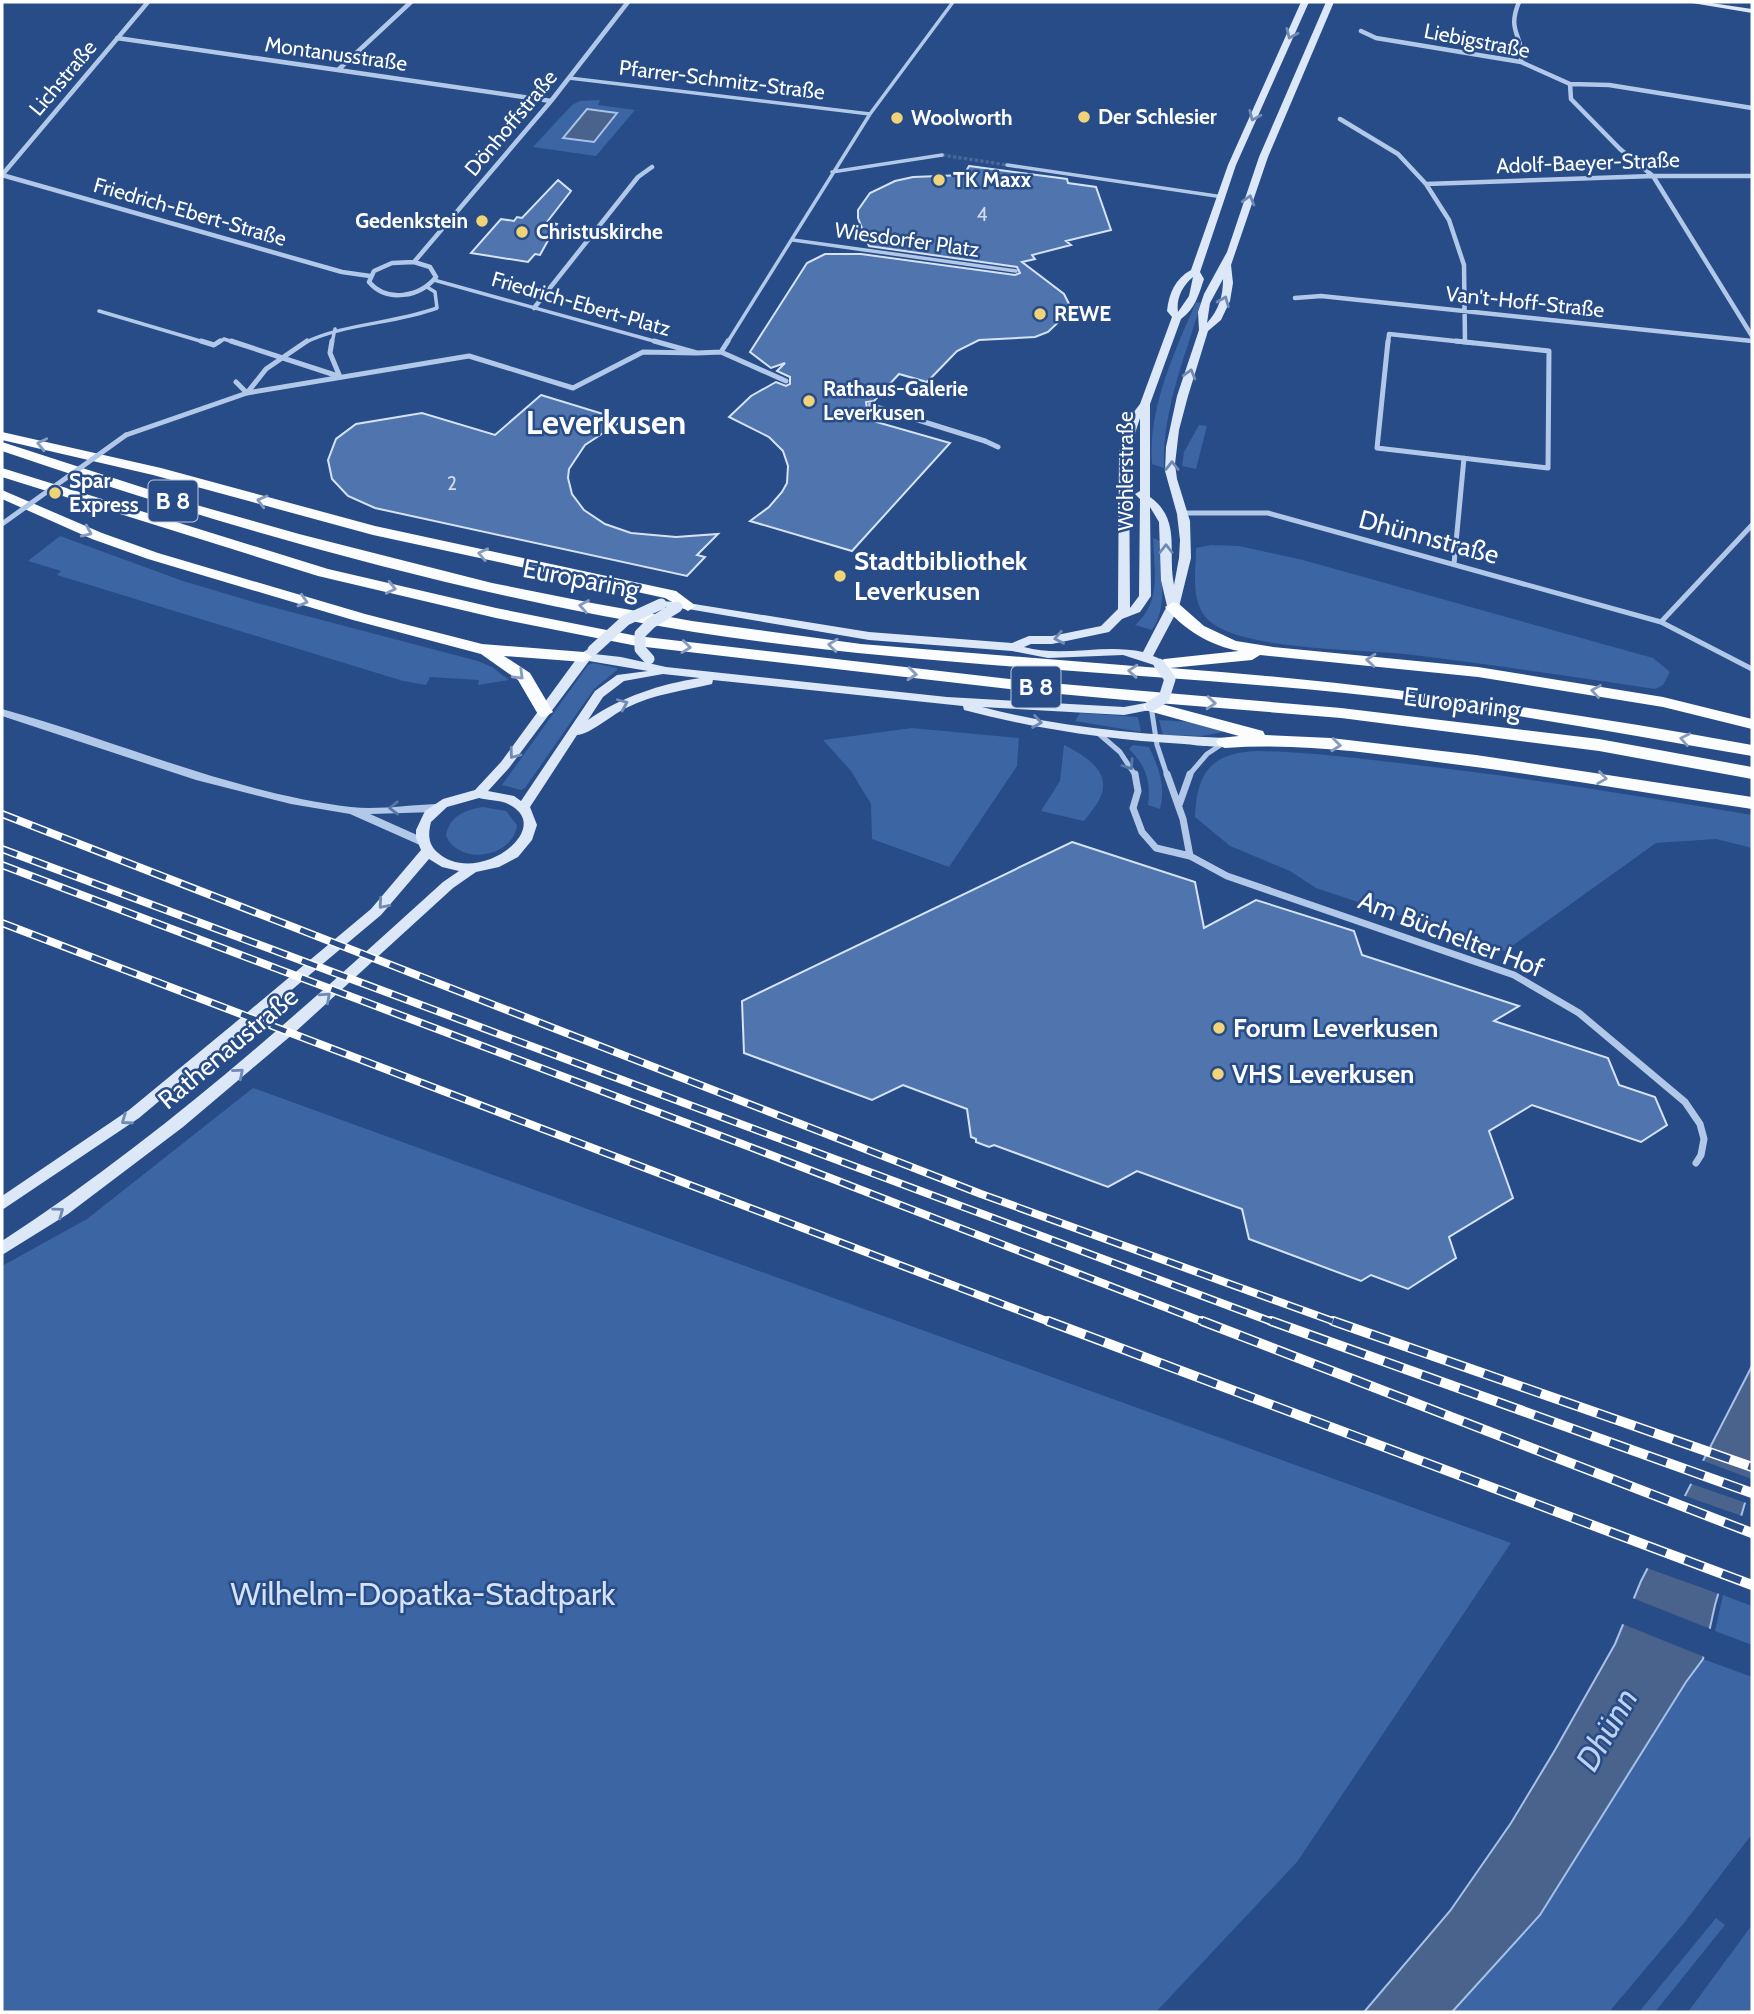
<svg xmlns="http://www.w3.org/2000/svg" width="1754" height="2014" font-family="Cabin,sans-serif">
  <style>
    .green { fill: #3c65a3 }
    .water { fill: #49638d; stroke: #a7c2e9; stroke-width: 2 }
    .pier { fill: #274c87 }
    .building { fill: #5075ae; stroke: #d6e3f6; stroke-width: 2 }
    .lines { fill: none; stroke-linecap: round; stroke-linejoin: round }
    .pedestrian-tunnel { stroke: #476799; stroke-width: 3.5; stroke-dasharray: 3.5 2; stroke-linecap: butt }
    .pedestrian-far1 { stroke: #b2c8e8; stroke-width: 3.5 }
    .pedestrian { stroke: #b2c8e8; stroke-width: 5 }
    .minor-far2 { stroke: #b2c8e8; stroke-width: 4.5 }
    .minor-far1 { stroke: #b2c8e8; stroke-width: 5 }
    .minor { stroke: #b2c8e8; stroke-width: 7 }
    .tertiary { fill: #b2c8e8; fill-rule: evenodd }
    .secondary { fill: #dce7f7; fill-rule: evenodd }
    .trunk { fill: #fafcfe; fill-rule: evenodd }
    .rail-far1-casing { stroke: #fff; stroke-width: 8 }
    .rail-casing { stroke: #fff; stroke-width: 10 }
    .rail-far1 { stroke: #274c87; stroke-width: 5; stroke-dasharray: 16; stroke-linecap: butt }
    .rail { stroke: #274c87; stroke-width: 7; stroke-dasharray: 20; stroke-linecap: butt }
    .pedestrian-bridge { stroke: #b2c8e8; stroke-width: 5 }
    .secondary-bridge { stroke: #dce7f7; stroke-width: 11 }
    .oneway { stroke: #6f8ab4 }
    .oneway2 { stroke: #869bbd }
    .oneway3 { stroke: #5877a9 }
    .poi-dot { fill: #f1d478; stroke: #274c87; stroke-width: 2.5 }
    .labels { text-anchor: middle; stroke-width: 5; stroke-linejoin: round; paint-order: stroke }
    .far-number-label { font-size: 19px; fill: #d3dceb }
    .far-street-label { font-size: 21px; fill: #fff; stroke: #274c87 }
    .far-poi-label { font-size: 21px; font-weight: bold; fill: #fff; stroke: #274c87; text-anchor: start }
    .shield { fill: #274c87; stroke: #bec9db; stroke-width: 2 }
    .shield-label { font-size: 24px; font-weight: bold; fill: #fff }
    .street-label { font-size: 26px; fill: #fff; stroke: #274c87 }
    .poi-label { font-size: 26px; font-weight: bold; fill: #fff; stroke: #274c87; text-anchor: start }
    .near-park-label { font-size: 32px; fill: #d6e3f6; stroke: #274c87 }
    .far-town-label { font-size: 33px; font-weight: bold; fill: #fff; stroke: #274c87 }
    .near-water-label { font-size: 33px; font-style: italic; fill: #bed2f0; stroke: #274c87 }
  </style>
  <rect width="100%" height="100%" fill="#274c87"/>
  <path class="green" d="M 600,100 L 598,105 L 635,110 L 596,156 L 533,147 L 572,105 L 580,101 Z
    M 1196,302 L 1201,303 C 1185,357 1162,411 1164,468 L 1152,464 C 1148,408 1174,353 1196,302 Z
    M 1199,425 L 1207,426 L 1196,469 L 1182,466 L 1184,452 Z
    M 60,536 L 183,581 L 257,603 L 478,661 L 492,667 L 509,680 L 478,685 L 479,680 L 430,677 L 426,685 L 403,681 L 57,575 L 61,571 L 28,561 Z
    M 1153,538 L 1160,541 C 1160,568 1169,606 1152,630 L 1135,625 C 1162,602 1154,570 1153,538 Z
    M 1211,545 L 1239,546 L 1303,560 L 1653,658 L 1670,672 L 1663,685 L 1655,689 C 1572,677 1489,664 1405,654 C 1358,649 1247,650 1212,623 C 1189,606 1196,573 1196,548 Z
    M 593,663 L 617,668 L 617,670 L 594,689 L 525,788 L 521,790 L 502,785 L 588,665 Z
    M 1080,713 L 1138,717 L 1141,732 L 1075,721 Z
    M 1159,720 L 1192,722 L 1224,732 L 1202,736 L 1163,735 Z
    M 912,728 L 1019,738 L 1017,766 L 949,867 L 872,839 L 871,804 L 851,771 L 823,740 Z
    M 1064,745 C 1082,754 1109,769 1102,793 C 1099,803 1090,813 1084,821 L 1041,811 L 1060,781 Z
    M 1133,745 L 1149,747 C 1159,768 1166,787 1160,809 L 1148,805 C 1151,781 1146,766 1129,749 Z
    M 1257,751 C 1310,752 1363,759 1416,765 C 1529,778 1640,796 1752,815 L 1752,848 L 1716,839 L 1656,843 L 1505,951 L 1316,888 L 1290,871 L 1230,846 L 1195,817 C 1197,772 1211,753 1257,751 Z
    M 483,807 L 506,811 L 517,825 C 513,858 459,866 446,836 C 449,816 465,810 483,807 Z
    M 253,1088 L 1511,1543 L 1297,1862 L 1156,2012 L 2,2012 L 2,1266 L 87,1219 Z
    M 1723,1595 L 1752,1606 L 1752,1645 L 1715,1631 Z
    M 1703,1659 L 1752,1677 L 1752,1834 L 1684,1923 L 1609,2012 L 1452,2012 L 1540,1915 L 1686,1682 Z
    M 1716,1918 L 1725,1925 L 1655,2012 L 1639,2012 Z
    M 1752,1925 L 1752,2012 L 1688,2012 Z"/>
  <path class="water" d="M 587,109 L 617,113 L 594,142 L 563,138 Z
    M 1752,1366 L 1752,1479 L 1715,1605 L 1703,1659 L 1686,1682 L 1540,1915 L 1452,2012 L 1364,2012 L 1450,1911 L 1511,1823 L 1555,1750 L 1615,1644 L 1641,1581 Z"/>
  <path class="pier" d="M 1701,1460 L 1752,1479 L 1749,1504 L 1689,1483 Z
    M 1682,1495 L 1745,1517 L 1722,1595 L 1644,1567 Z
    M 1630,1597 L 1713,1630 L 1707,1658 L 1620,1623 Z"/>
  <path class="building" d="M 969,166 L 1067,179 L 1068,183 L 1096,187 L 1111,230 L 1066,241 L 1071,245 L 1032,255 L 1035,259 L 1022,262 L 1064,294 L 1069,304 L 1067,314 L 1048,332 L 1035,337 L 979,340 L 957,351 L 927,382 L 899,374 L 874,401 L 866,402 L 867,409 L 859,417 L 950,443 L 852,551 L 750,521 L 769,507 L 782,492 L 787,483 L 788,466 L 783,451 L 769,437 L 729,417 L 751,396 L 776,382 L 786,386 L 790,384 L 790,377 L 777,371 L 785,363 L 771,368 L 750,352 L 807,263 L 825,254 L 861,254 L 1015,275 L 1020,273 L 1017,267 L 869,246 L 858,218 L 858,210 L 870,193 L 895,181 L 913,177 L 964,175 Z
    M 558,180 L 571,191 L 547,222 L 557,224 L 540,255 L 535,254 L 528,262 L 471,253 L 501,219 L 514,221 L 517,217 L 522,218 Z
    M 541,395 L 623,420 L 585,445 L 569,469 L 568,478 L 572,494 L 584,510 L 605,524 L 631,533 L 676,537 L 718,534 L 697,555 L 705,557 L 687,576 L 375,508 L 348,496 L 332,479 L 328,460 L 336,439 L 356,424 L 422,413 L 495,435 Z
    M 1072,842 L 1195,882 L 1204,928 L 1256,900 L 1354,931 L 1362,955 L 1519,1006 L 1494,1021 L 1608,1058 L 1619,1085 L 1655,1097 L 1667,1125 L 1641,1142 L 1532,1105 L 1489,1131 L 1513,1198 L 1449,1237 L 1456,1258 L 1408,1289 L 1371,1275 L 1361,1281 L 1249,1239 L 1242,1209 L 1137,1171 L 1108,1187 L 994,1145 L 989,1147 L 976,1142 L 976,1139 L 971,1137 L 967,1109 L 903,1085 L 872,1100 L 744,1053 L 742,1001 Z"/>
  <g class="lines">
    <path class="pedestrian-tunnel" d="M 942,155 L 1007,165"/>
    <path class="pedestrian-far1" d="M 569,78 L 870,114
      M 1007,165 L 1223,197
      M 832,172 L 942,155
      M 793,240 L 1016,271
      M 434,280 L 661,343
      M 99,311 L 207,343
      M 218,343 L 224,339 L 236,343
      M 304,343 C 345,323 394,324 437,308 L 435,292 L 427,287
      M 332,343 L 335,329
      M 727,343 L 870,114 L 953,2"/>
    <path class="pedestrian" d="M 201,341 L 214,345 L 220,341
      M 231,341 L 338,376
      M 332,341 L 330,353 L 340,377
      M 654,341 L 697,353 L 721,352
      M 728,341 L 721,352 L 786,381
      M 236,382 L 247,393
      M 247,393 L 266,369 L 307,341
      M 870,405 L 985,441
      M 126,435 L 247,393 L 469,356 L 573,388 L 643,352 L 697,353"/>
    <path class="minor-far2" d="M 1519,2 C 1506,33 1524,34 1521,62
      M 1361,31 L 1376,38 L 1521,62 L 1570,84 L 1609,85 L 1752,108
      M 117,38 L 551,101
      M 338,70 L 411,2
      M 1570,84 L 1571,99 L 1620,149 L 1653,176 L 1752,336
      M 1340,119 L 1398,154 L 1426,184 L 1449,220 L 1464,265 L 1465,342
      M 2,175 L 342,272 L 370,276
      M 2,175 L 148,2
      M 1426,184 L 1653,176 L 1752,176
      M 414,262 L 551,101 L 628,2
      M 414,262 L 430,267 L 436,277 C 420,297 387,303 369,282 L 374,271 L 392,263 Z
      M 1295,298 L 1321,296 L 1752,341
      M 534,308 L 638,177 L 652,167
      M 1388,343 L 1389,334 L 1473,343"/>
    <path class="minor-far1" d="M 1388,341 L 1377,448 L 1548,468 L 1549,351 L 1456,341
      M 985,441 L 998,447
      M 1182,513 L 1268,513 L 1661,622 L 1752,669
      M 1454,564 L 1464,458
      M 1661,622 L 1752,525
      M 1151,706 L 1157,745 L 1167,775
      M 1098,733 L 1120,752 L 1135,775
      M 1189,775 L 1207,754 L 1225,742"/>
    <path class="minor" d="M 1135,774 L 1138,791 L 1133,808 L 1142,832 L 1156,848 L 1190,856 L 1227,876 L 1514,975 L 1579,1013 L 1685,1102 L 1700,1124 L 1704,1139 L 1701,1155 L 1696,1163
      M 1167,774 L 1183,819 L 1190,856
      M 1179,805 L 1190,774"/>
    <path class="tertiary" d="M 2,709 C 118,741 230,792 351,807 C 377,810 409,805 436,804 L 442,808 L 436,812 L 370,814 L 426,839 L 428,842 L 426,845 L 422,846 L 350,814 L 291,804 L 196,780 L 2,716 Z"/>
    <path class="secondary" d="M 1301,2 L 1309,2 L 1236,165 L 1200,272 L 1204,279 C 1199,294 1195,309 1181,319 L 1150,404 L 1150,497 C 1182,520 1167,552 1174,585 L 1179,558 L 1180,540 L 1177,514 L 1165,471 L 1166,447 L 1177,396 L 1199,330 L 1198,312 L 1204,294 L 1227,252 L 1259,157 L 1326,2 L 1334,2 L 1268,157 L 1231,265 L 1233,283 L 1230,301 L 1221,320 L 1208,331 L 1188,396 L 1179,430 L 1175,464 L 1177,479 L 1190,521 L 1191,558 L 1179,607 L 1153,656 L 1158,658 L 1158,664 L 1154,665 L 1123,655 L 1048,658 L 1012,651 L 869,640 L 688,609 L 657,606 L 655,604 L 661,601 L 688,603 L 869,632 L 1012,643 L 1029,636 L 1052,636 L 1101,626 L 1118,609 L 1119,452 L 1130,417 L 1140,404 L 1172,317 L 1167,311 C 1169,293 1175,279 1191,270 L 1228,165 ZM 1193,277 L 1189,296 L 1178,312 C 1176,299 1182,286 1193,277 ZM 1223,279 C 1223,296 1219,310 1207,323 L 1210,303 ZM 1140,418 L 1140,491 L 1135,494 L 1140,499 L 1139,596 L 1130,608 L 1129,452 ZM 1150,507 L 1159,522 L 1161,580 L 1167,606 L 1143,652 C 1104,643 1062,658 1024,647 L 1031,644 L 1052,644 L 1109,632 L 1122,619 L 1140,612 L 1151,596 Z
      M 1686,2 L 1705,2 L 1752,9 L 1752,13 Z
      M 590,648 L 594,649 L 594,654 L 621,657 L 666,667 L 947,697 L 1124,707 L 1151,702 L 1157,706 L 1155,709 L 1124,715 L 982,707 C 1062,728 1143,735 1225,738 L 1231,742 C 1222,750 1197,745 1184,744 C 1109,740 1036,729 964,710 L 963,706 L 713,680 L 712,684 C 682,691 654,694 626,708 C 613,714 589,735 577,735 L 530,807 L 537,825 L 532,840 L 518,857 L 499,867 L 476,872 L 453,888 L 293,1034 L 183,1127 L 68,1214 L 2,1255 L 2,1241 C 162,1137 302,1010 443,882 L 459,871 L 442,867 L 429,859 L 381,915 L 139,1118 L 2,1210 L 2,1196 L 129,1110 L 231,1026 L 371,909 L 421,850 L 416,838 L 416,830 L 425,811 L 443,799 L 475,790 L 501,762 L 580,654 ZM 589,661 L 648,671 L 617,675 L 595,691 L 521,801 L 514,796 L 488,791 L 509,768 ZM 663,674 L 700,678 C 660,684 621,697 588,720 L 603,697 L 624,681 ZM 479,798 C 487,800 498,800 506,803 C 560,826 477,889 437,852 C 428,844 428,834 431,822 L 447,807 Z"/>
    <path class="trunk" d="M 2,432 L 161,468 L 375,526 L 676,591 L 696,606 L 688,611 L 665,598 L 373,535 L 153,475 L 2,440 Z
      M 2,442 L 200,506 L 299,534 L 492,583 L 592,603 L 692,621 L 861,644 L 1159,668 L 1156,664 L 1164,659 L 1239,651 C 1211,646 1183,629 1165,607 L 1173,602 L 1179,604 L 1204,626 L 1236,641 L 1273,647 L 1478,667 L 1663,697 L 1752,719 L 1752,729 L 1663,707 L 1478,677 L 1260,655 L 1252,660 L 1170,668 C 1366,682 1559,710 1752,745 L 1752,756 C 1617,733 1482,707 1345,693 C 1128,671 910,666 694,632 C 458,594 228,528 2,451 Z
      M 2,468 L 328,569 L 496,608 L 637,636 L 1027,681 L 1341,708 L 1599,739 L 1752,767 L 1752,779 L 1599,751 L 1341,718 L 1158,703 L 1263,731 L 1265,735 L 1331,738 L 1476,755 L 1752,797 L 1752,809 C 1647,793 1542,775 1437,762 C 1366,752 1296,743 1225,748 L 1219,746 L 1216,742 L 1219,738 L 1239,736 L 1145,710 L 1143,706 L 1147,702 L 1027,691 L 637,646 L 496,618 L 318,576 L 2,477 Z
      M 2,490 L 102,533 L 158,553 L 365,614 L 482,644 L 584,652 L 592,657 L 584,662 L 504,656 L 530,673 L 553,712 L 545,717 L 539,716 L 518,680 L 481,654 L 353,620 L 148,559 L 92,539 L 2,499 Z"/>
    <g class="rail-far1-casing">
      <path id="rail-far1" d="M 2,814 L 981,1194 L 1338,1323
        M 2,849 L 1275,1323
        M 2,865 L 750,1147 L 1206,1323
        M 2,923 L 1052,1323"/>
    </g>
    <g class="rail-casing">
      <path id="rail" d="M 1048,1321 L 1752,1585
        M 1202,1321 L 1752,1533
        M 1271,1321 L 1752,1493
        M 1333,1321 L 1752,1467"/>
    </g>
    <use href="#rail-far1" class="rail-far1"/>
    <use href="#rail" class="rail"/>
    <path class="pedestrian-bridge" d="M 2,524 L 126,435"/>
    <path class="secondary-bridge" d="M 593,650 L 626,620 L 661,604
      M 649,659 L 640,649 L 640,634 L 651,623 L 677,607
      M 1151,706 L 1164,698 L 1170,679 L 1159,664"/>
  </g>
  <defs><path id="oneway-chevron" d="M-2-3.5L2.5 0L-2 3.5" fill="none" stroke-width="1.6" stroke-linecap="round" stroke-linejoin="round" transform="scale(1.75)"/></defs>
  <g class="oneway">
    <use href="#oneway-chevron" transform="translate(1291 34) rotate(114)"/>
    <use href="#oneway-chevron" transform="translate(1254 116) rotate(114)"/>
    <use href="#oneway-chevron" transform="translate(1249 200) rotate(-74)"/>
    <use href="#oneway-chevron" transform="translate(1224 301) rotate(-68)"/>
    <use href="#oneway-chevron" transform="translate(1190 374) rotate(-74)"/>
    <use href="#oneway-chevron" transform="translate(1172 466) rotate(-90)"/>
    <use href="#oneway-chevron" transform="translate(1166 549) rotate(-90)"/>
    <use href="#oneway-chevron" transform="translate(1059 638) rotate(169)"/>
    <use href="#oneway-chevron" transform="translate(623 704) rotate(-23)"/>
    <use href="#oneway-chevron" transform="translate(1037 722) rotate(10)"/>
    <use href="#oneway-chevron" transform="translate(514 754) rotate(127)"/>
    <use href="#oneway-chevron" transform="translate(383 904) rotate(131)"/>
    <use href="#oneway-chevron" transform="translate(326 997) rotate(-42)"/>
    <use href="#oneway-chevron" transform="translate(239 1073) rotate(-40)"/>
    <use href="#oneway-chevron" transform="translate(126 1120) rotate(145)"/>
    <use href="#oneway-chevron" transform="translate(59 1212) rotate(-36)"/>
  </g>
  <g class="oneway2">
    <use href="#oneway-chevron" transform="translate(42 444) rotate(-167)"/>
    <use href="#oneway-chevron" transform="translate(262 501) rotate(-165)"/>
    <use href="#oneway-chevron" transform="translate(87 532) rotate(24)"/>
    <use href="#oneway-chevron" transform="translate(483 554) rotate(-168)"/>
    <use href="#oneway-chevron" transform="translate(391 588) rotate(13)"/>
    <use href="#oneway-chevron" transform="translate(303 601) rotate(16)"/>
    <use href="#oneway-chevron" transform="translate(584 606) rotate(-170)"/>
    <use href="#oneway-chevron" transform="translate(833 645) rotate(-174)"/>
    <use href="#oneway-chevron" transform="translate(686 647) rotate(7)"/>
    <use href="#oneway-chevron" transform="translate(1371 660) rotate(-175)"/>
    <use href="#oneway-chevron" transform="translate(1133 671) rotate(-176)"/>
    <use href="#oneway-chevron" transform="translate(912 674) rotate(6)"/>
    <use href="#oneway-chevron" transform="translate(519 675) rotate(44)"/>
    <use href="#oneway-chevron" transform="translate(1596 691) rotate(-171)"/>
    <use href="#oneway-chevron" transform="translate(1211 703) rotate(5)"/>
    <use href="#oneway-chevron" transform="translate(1685 739) rotate(-169)"/>
    <use href="#oneway-chevron" transform="translate(1336 745) rotate(6)"/>
    <use href="#oneway-chevron" transform="translate(1602 778) rotate(8)"/>
  </g>
  <g class="oneway3">
    <use href="#oneway-chevron" transform="translate(1129 765) rotate(56)"/>
    <use href="#oneway-chevron" transform="translate(394 808) rotate(179)"/>
  </g>
  <g class="poi-dot">
    <circle cx="1084" cy="117" r="7"/>
    <circle cx="897" cy="118" r="7"/>
    <circle cx="939" cy="180" r="7"/>
    <circle cx="482" cy="221" r="7"/>
    <circle cx="522" cy="232" r="7"/>
    <circle cx="1040" cy="314" r="7"/>
    <circle cx="809" cy="401" r="7"/>
    <circle cx="55" cy="493" r="7"/>
    <circle cx="840" cy="576" r="7"/>
    <circle cx="1219" cy="1028" r="7"/>
    <circle cx="1218" cy="1074" r="7"/>
  </g>
  <g class="labels">
    <g class="far-number-label">
      <text x="982" y="221">4</text>
      <text x="452" y="490">2</text>
    </g>
    <g class="far-street-label">
      <text transform="translate(1477 41) rotate(11)" y="7">Liebigstraße</text>
      <text transform="translate(336 54) rotate(8)" y="7">Montanusstraße</text>
      <text transform="translate(63 78) rotate(-50)" y="7">Lichstraße</text>
      <text transform="translate(722 80) rotate(7)" y="7">Pfarrer-Schmitz-Straße</text>
      <text transform="translate(511 123) rotate(-50)" y="7">Dönhoffstraße</text>
      <text transform="translate(1588 163) rotate(-2)" y="7">Adolf-Baeyer-Straße</text>
      <text transform="translate(190 212) rotate(16)" y="7">Friedrich-Ebert-Straße</text>
      <text transform="translate(907 240) rotate(8)" y="7">Wiesdorfer Platz</text>
      <text transform="translate(1525 302) rotate(6)" y="7">Van't-Hoff-Straße</text>
      <text transform="translate(581 304) rotate(16)" y="7">Friedrich-Ebert-Platz</text>
      <text transform="translate(1126 471) rotate(-90)" y="7">Wöhlerstraße</text>
    </g>
    <g class="far-poi-label">
      <text x="1098" y="124">Der Schlesier</text>
      <text x="911" y="125">Woolworth</text>
      <text x="953" y="187">TK Maxx</text>
      <text x="468" y="228" text-anchor="end">Gedenkstein</text>
      <text x="536" y="239">Christuskirche</text>
      <text x="1054" y="321">REWE</text>
      <text x="823" y="396">Rathaus-Galerie<tspan x="823" dy="24">Leverkusen</tspan></text>
      <text x="69" y="488">Spar<tspan x="69" dy="24">Express</tspan></text>
    </g>
    <g class="shield">
      <rect x="148.5" y="480.5" width="49" height="41" rx="5"/>
      <rect x="1011.5" y="666.5" width="49" height="41" rx="5"/>
    </g>
    <g class="shield-label">
      <text x="173" y="509">B 8</text>
      <text x="1036" y="695">B 8</text>
    </g>
    <g class="street-label">
      <text transform="translate(1429 537) rotate(15)" y="9">Dhünnstraße</text>
      <text transform="translate(581 579) rotate(11)" y="9">Europaring</text>
      <text transform="translate(1462 703) rotate(7)" y="9">Europaring</text>
      <text transform="translate(1451 934) rotate(21)" y="9">Am Büchelter Hof</text>
      <text transform="translate(228 1048) rotate(-40)" y="9">Rathenaustraße</text>
    </g>
    <g class="poi-label">
      <text x="854" y="570">Stadtbibliothek<tspan x="854" dy="30">Leverkusen</tspan></text>
      <text x="1233" y="1037">Forum Leverkusen</text>
      <text x="1232" y="1083">VHS Leverkusen</text>
    </g>
    <g class="near-park-label">
      <text x="423" y="1605">Wilhelm-Dopatka-Stadtpark</text>
    </g>
    <g class="far-town-label">
      <text x="606" y="434">Leverkusen</text>
    </g>
    <g class="near-water-label">
      <text transform="translate(1606 1729) rotate(-60)" y="12">Dhünn</text>
    </g>
  </g>
  <rect width="1754" height="2014" fill="none" stroke="#ffffff" stroke-width="7"/>
</svg>
